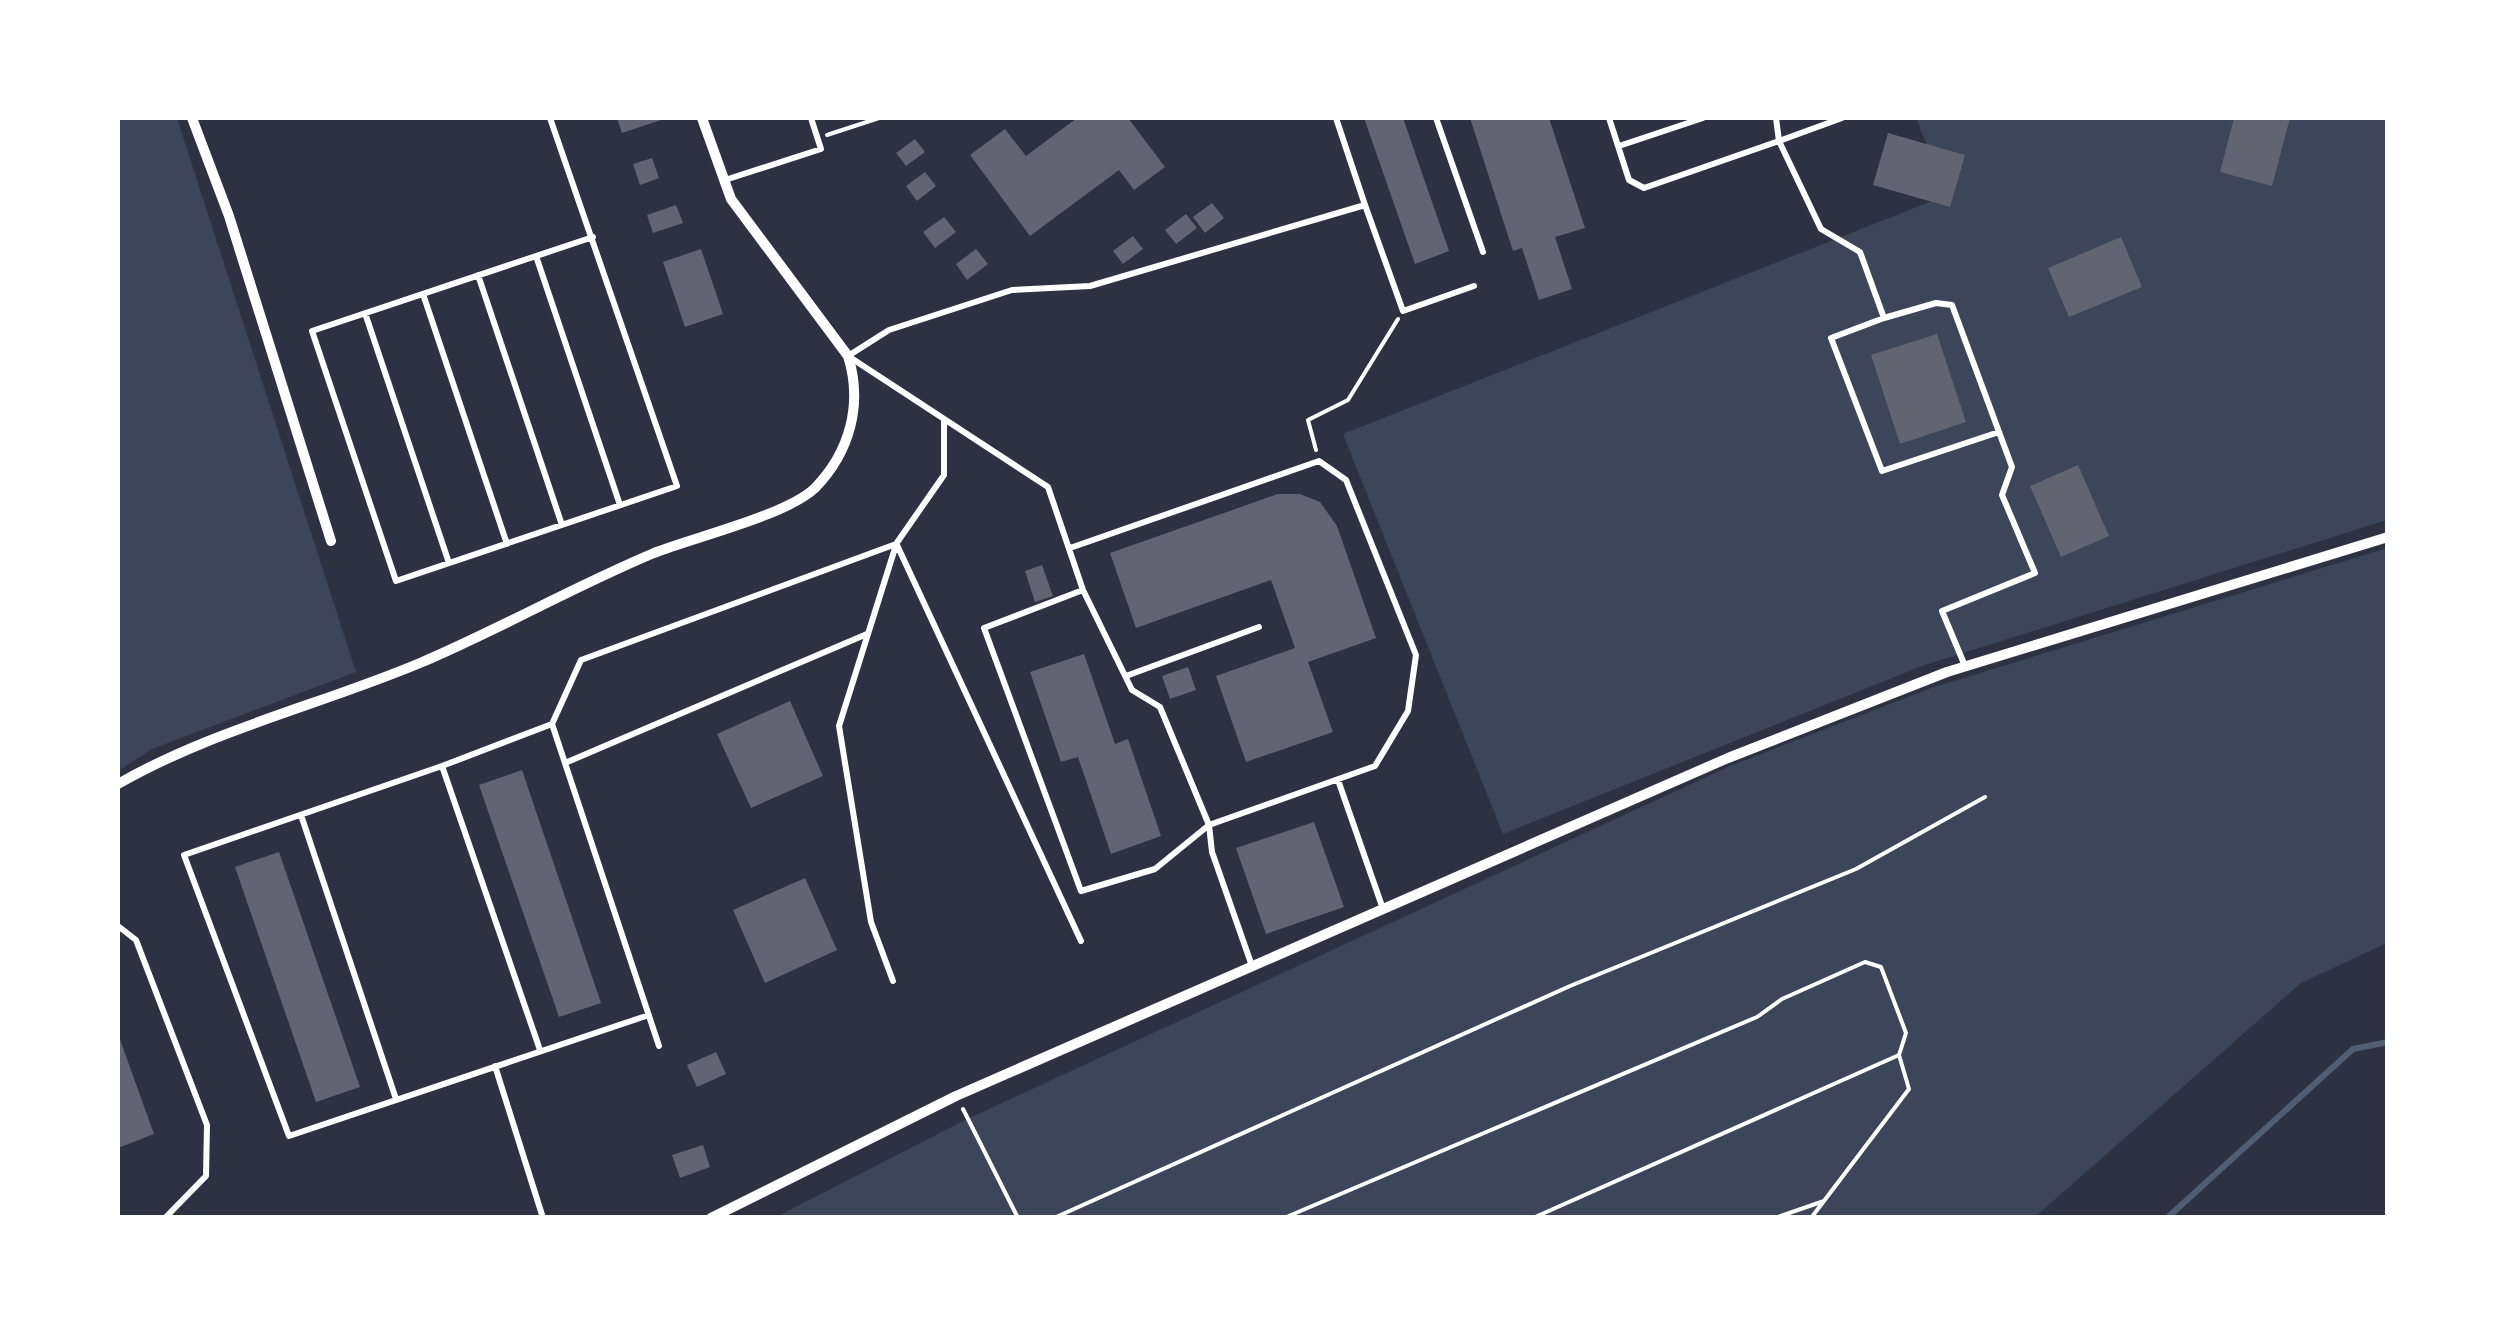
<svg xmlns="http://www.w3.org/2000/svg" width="2505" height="1335" font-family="'Sofia Sans Condensed',sans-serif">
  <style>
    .green { fill: #3c4559 }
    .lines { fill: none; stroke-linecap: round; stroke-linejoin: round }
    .stream { stroke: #4f5d75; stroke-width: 6 }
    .building { fill: #626471 }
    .path { stroke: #fff; stroke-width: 4 }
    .service { stroke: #fff; stroke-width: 6 }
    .minor { stroke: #fff; stroke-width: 10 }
  </style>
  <rect width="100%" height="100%" fill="#2d3142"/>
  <path class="green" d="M 118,118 L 177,118 L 356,672 L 152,749 L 118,771 Z
    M 1916,118 L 2387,118 L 2387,520 L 1922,666 L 1503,834 L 1343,434 L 1947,195 Z
    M 2387,548 L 2387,943 L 2301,983 L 2035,1217 L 774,1218 L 965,1120 L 1730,766 L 1931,688 Z"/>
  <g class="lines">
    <path class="stream" d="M 2167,1218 L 2353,1049 L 2388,1042"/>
  </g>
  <path class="building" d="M 617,118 L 667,118 L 622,133 Z
    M 1077,118 L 1128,118 L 1165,167 L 1134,190 L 1119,170 L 1030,236 L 970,155 L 1005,129 L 1026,156 Z
    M 1364,118 L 1403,118 L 1449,251 L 1415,264 Z
    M 1470,118 L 1549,118 L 1585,228 L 1555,237 L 1572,289 L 1539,300 L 1522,248 L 1513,251 Z
    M 2234,118 L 2290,118 L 2272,186 L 2220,172 Z
    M 1888,133 L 1965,155 L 1950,207 L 1873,185 Z
    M 915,139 L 925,152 L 906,166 L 896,153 Z
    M 652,158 L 659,178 L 640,185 L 633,164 Z
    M 925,172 L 936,186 L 917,201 L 906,186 Z
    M 1212,203 L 1224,218 L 1205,233 L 1193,217 Z
    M 676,205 L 683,223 L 653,233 L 647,215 Z
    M 1186,214 L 1197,228 L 1176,244 L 1165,230 Z
    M 944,217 L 956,232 L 935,248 L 923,232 Z
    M 1133,236 L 1143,249 L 1123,264 L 1113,251 Z
    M 2121,237 L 2142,287 L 2069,317 L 2048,268 Z
    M 701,249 L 723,314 L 685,327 L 663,262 Z
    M 976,249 L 988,264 L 967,280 L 956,264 Z
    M 1937,334 L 1966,422 L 1900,444 L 1871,355 Z
    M 2078,465 L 2109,536 L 2061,557 L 2030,486 Z
    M 1278,494 L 1300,494 L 1320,502 L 1337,526 L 1376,638 L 1308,662 L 1333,732 L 1246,762 L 1216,676 L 1295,648 L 1271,580 L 1136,628 L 1110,553 Z
    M 1042,565 L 1053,596 L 1035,602 L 1025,571 Z
    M 1084,654 L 1115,744 L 1128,739 L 1161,836 L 1111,854 L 1078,757 L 1061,762 L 1030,672 Z
    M 1188,667 L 1196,690 L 1170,699 L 1162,676 Z
    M 790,701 L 823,776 L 751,808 L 717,734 Z
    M 522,770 L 601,1003 L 559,1017 L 479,785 Z
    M 1314,822 L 1344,907 L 1266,934 L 1236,848 Z
    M 279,852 L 360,1087 L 316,1102 L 235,867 Z
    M 805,878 L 837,950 L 765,983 L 733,910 Z
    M 118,1034 L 154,1134 L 118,1148 Z
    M 716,1052 L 726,1074 L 697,1087 L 687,1065 Z
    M 703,1145 L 710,1167 L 680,1178 L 672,1155 Z"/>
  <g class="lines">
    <path class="path" d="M 827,135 L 879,118
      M 1316,450 L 1308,420 L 1348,400 L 1398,319
      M 963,1109 L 1018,1218
      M 1054,1218 L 1570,986 L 1856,869 L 1985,797
      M 1284,1218 L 1757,1017 L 1782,999 L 1865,962 L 1881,967 L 1906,1033 L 1899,1055 L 1533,1218
      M 1775,1218 L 1824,1201
      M 1811,1218 L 1909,1089 L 1899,1055"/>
    <path class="service" d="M 550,118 L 677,486 L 396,581 L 312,331 L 593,237
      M 1436,118 L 1483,252
      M 1609,118 L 1629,180 L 1644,188 L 1779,141 L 1776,118
      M 1842,118 L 1779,141 L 1821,229 L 1860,252 L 1884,318 L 1936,303 L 1952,305 L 2012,467 L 2002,495 L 2035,573 L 1942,611 L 1965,666
      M 1619,146 L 1703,118
      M 725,180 L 821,149 L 811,118
      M 1365,205 L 1403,311 L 1474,286
      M 536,256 L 620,505
      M 478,275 L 562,525
      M 423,294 L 507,544
      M 365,313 L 449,563
      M 1884,318 L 1831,338 L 1882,471 L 1999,432
      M 897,545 L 1081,941
      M 1070,548 L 1319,461 L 1346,480 L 1416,655 L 1408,711 L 1375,766 L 1209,825 L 1155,869 L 1081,891 L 984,628 L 1083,590
      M 1126,676 L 1259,627
      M 565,763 L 867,634
      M 442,766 L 184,855 L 289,1136 L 649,1015
      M 1338,780 L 1383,909
      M 301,815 L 396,1099
      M 118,926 L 136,940 L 207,1125 L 206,1176 L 165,1218
      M 1252,966 L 1212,852 L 1209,825 L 1160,707 L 1132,690 L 1083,590 L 1048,487 L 848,356 L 889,330 L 1012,290 L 1090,286 L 1365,205 L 1336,118
      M 893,981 L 871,922 L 839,726 L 896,545
      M 659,1046 L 552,724 L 581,660 L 896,544 L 944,475 L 944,420
      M 540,1050 L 442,766 L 552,724
      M 495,1066 L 543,1218"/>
    <path class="minor" d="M 192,118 L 229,216 L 331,541
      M 118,784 C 212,730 320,705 420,663 C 500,629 575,586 654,553 C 695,537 787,515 815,488 C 850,452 863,404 848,356 L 731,199 L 702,118
      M 711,1218 L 956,1096 L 1728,758 L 1947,672 L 2388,537"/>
  </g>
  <rect width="2505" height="1335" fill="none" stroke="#ffffff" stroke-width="240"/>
</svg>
